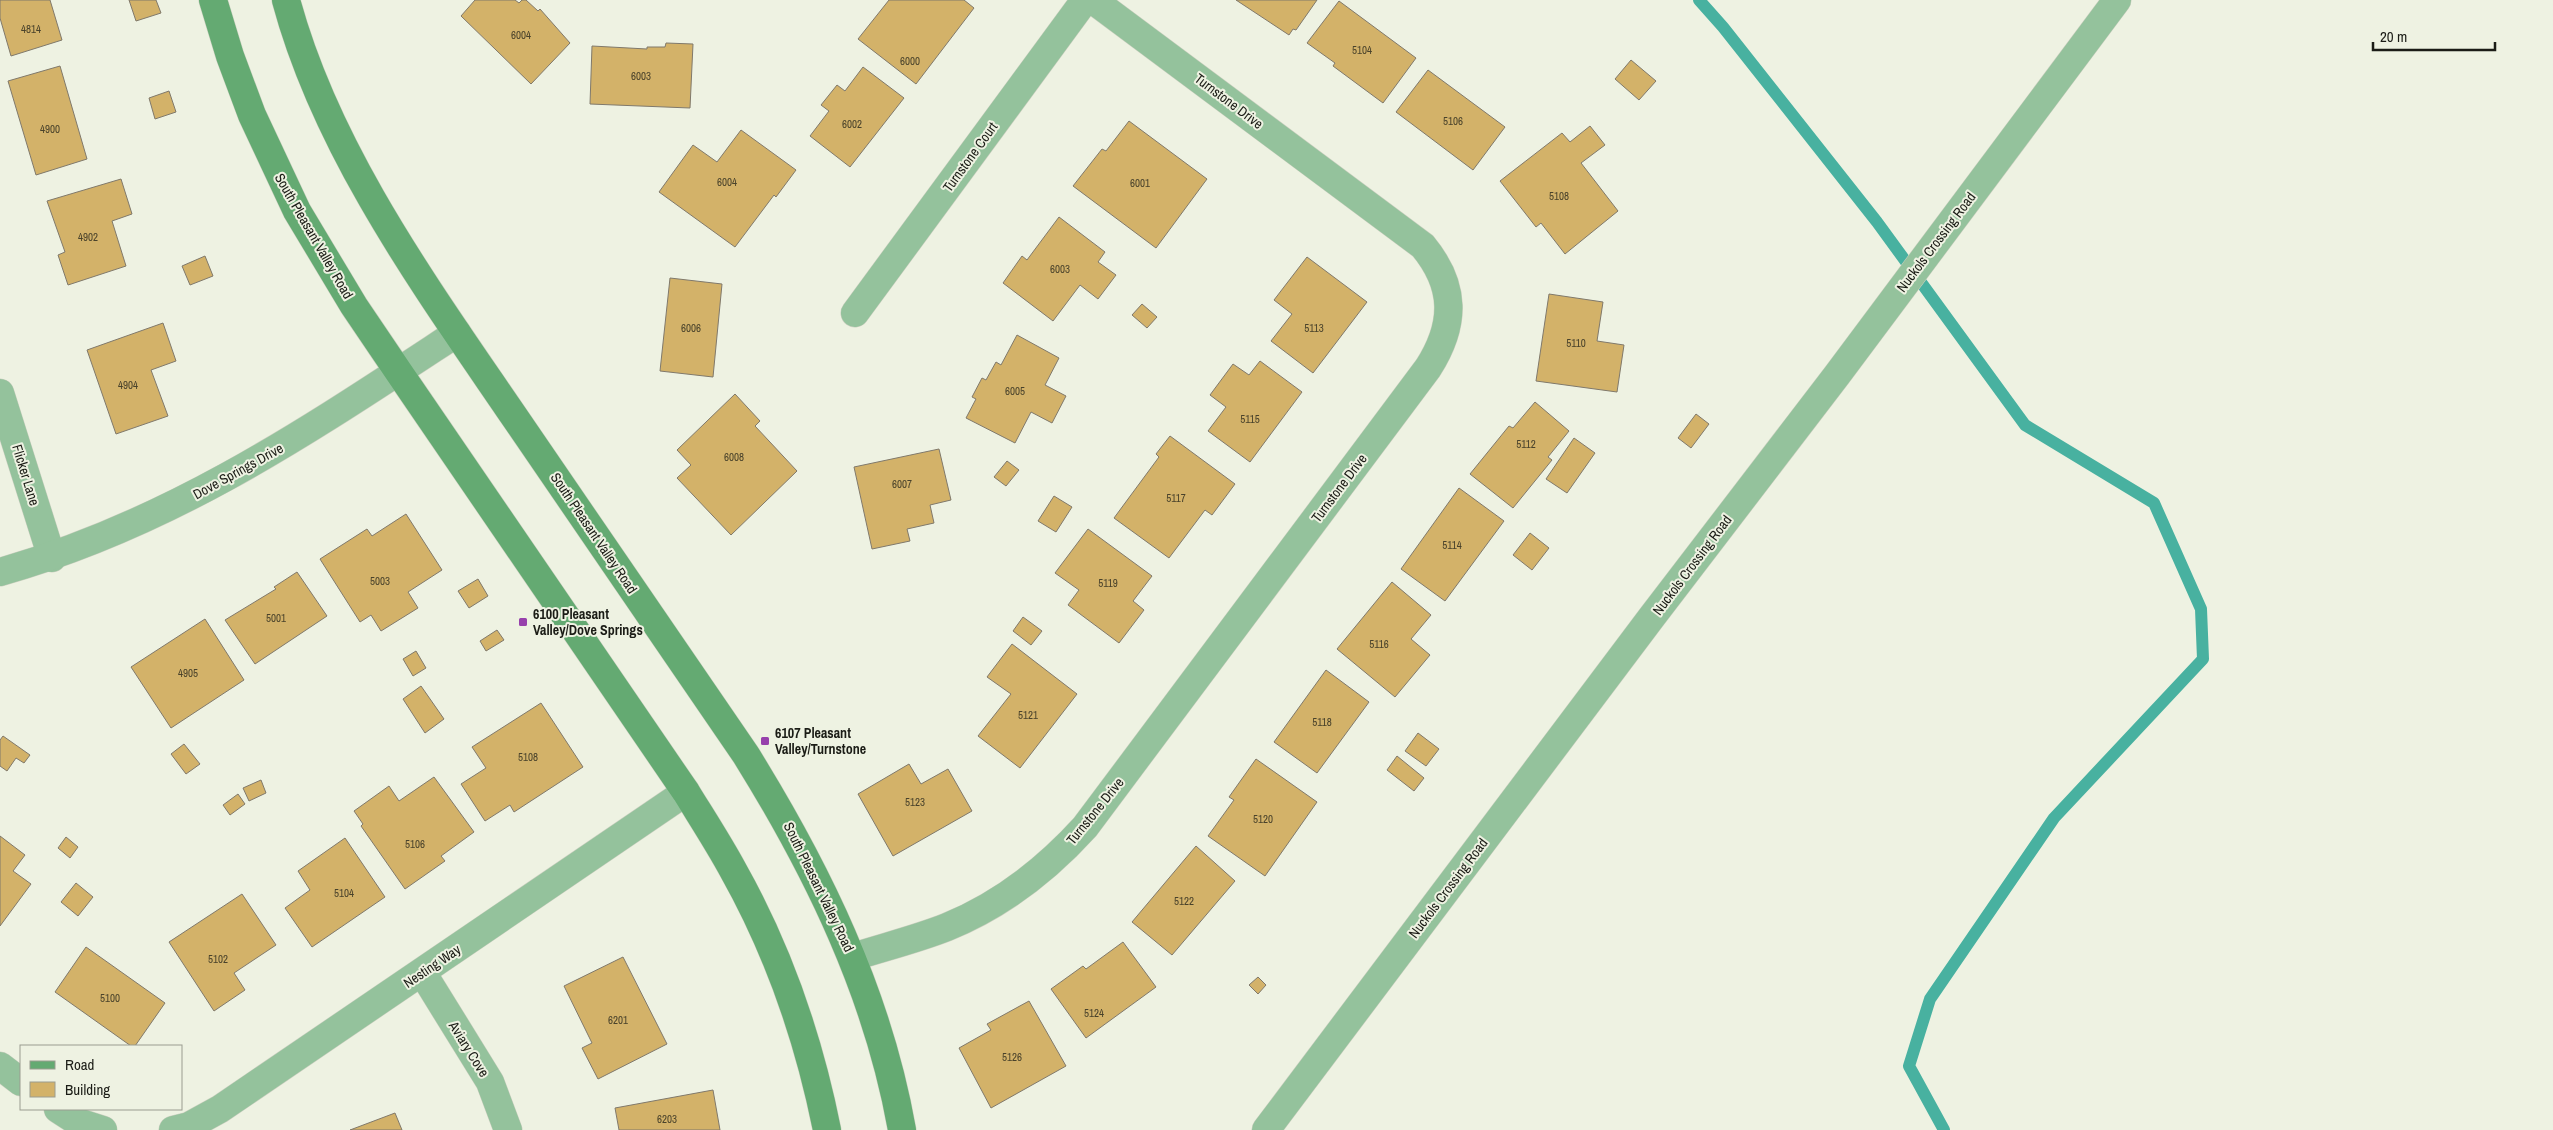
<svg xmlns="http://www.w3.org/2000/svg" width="2553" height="1130" font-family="'Archivo Narrow',sans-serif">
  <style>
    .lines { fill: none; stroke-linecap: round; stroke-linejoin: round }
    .stream { stroke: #48b1a0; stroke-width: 12 }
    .building { fill: #d3b269; stroke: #80796b }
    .minor-casing { stroke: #ccd0c1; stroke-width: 29 }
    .tertiary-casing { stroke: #ccd0c1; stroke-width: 29 }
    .secondary-casing { stroke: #ccd0c1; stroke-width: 29 }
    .minor { stroke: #94c29c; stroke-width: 28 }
    .tertiary { stroke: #94c29c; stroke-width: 28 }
    .secondary { stroke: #64aa72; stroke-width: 28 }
    .poi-dot { fill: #9740ac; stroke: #eef2e2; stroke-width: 2 }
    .labels { text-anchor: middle; stroke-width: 4; stroke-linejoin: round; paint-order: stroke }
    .number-label { font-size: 11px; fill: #49422b }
    .street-label { font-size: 14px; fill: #1b1c16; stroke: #eef2e2 }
    .poi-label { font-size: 14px; font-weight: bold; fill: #1b1c16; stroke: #eef2e2; text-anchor: start }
  </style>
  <rect width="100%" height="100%" fill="#eef2e2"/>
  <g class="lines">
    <path class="stream" d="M 1699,0 L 1723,27 L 1877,222 L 2025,425 L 2154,503 L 2201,609 L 2203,659 L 2054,818 L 1930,999 L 1909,1066 L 1944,1130"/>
  </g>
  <path class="building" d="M 0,0 L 50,0 L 62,40 L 11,56 L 0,18 Z
    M 129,0 L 156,0 L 161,13 L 136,21 Z
    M 475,0 L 515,0 L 519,3 L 522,0 L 526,0 L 538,11 L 540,9 L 570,43 L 531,84 L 461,16 Z
    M 889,0 L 964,0 L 974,8 L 916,84 L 858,39 Z
    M 1236,0 L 1317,0 L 1296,30 L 1293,29 L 1289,35 Z
    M 1339,1 L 1416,58 L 1383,103 L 1333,66 L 1335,63 L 1307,43 Z
    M 666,43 L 693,44 L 690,108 L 590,104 L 592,46 L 647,49 L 647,47 L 665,47 Z
    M 1631,60 L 1656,81 L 1639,100 L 1615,79 Z
    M 60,66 L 87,159 L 36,175 L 8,81 Z
    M 863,67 L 904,98 L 850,167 L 810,136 L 829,111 L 821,105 L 837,85 L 845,91 Z
    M 1428,70 L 1505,127 L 1473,170 L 1396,112 Z
    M 169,91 L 176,112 L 155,119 L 149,98 Z
    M 1129,121 L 1207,179 L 1156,248 L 1073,186 L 1102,149 L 1106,151 Z
    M 1590,126 L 1605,145 L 1581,163 L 1618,211 L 1565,254 L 1541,223 L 1536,227 L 1500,181 L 1562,133 L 1570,142 Z
    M 741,130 L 796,170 L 776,197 L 774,195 L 735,247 L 659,192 L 693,145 L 717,162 Z
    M 121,179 L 132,214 L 112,221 L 126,266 L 68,285 L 58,255 L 65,252 L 47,201 Z
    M 1059,217 L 1105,252 L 1098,262 L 1116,275 L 1098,299 L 1080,285 L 1053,321 L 1003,283 L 1022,256 L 1027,260 Z
    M 205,256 L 213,276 L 190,285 L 182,266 Z
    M 1307,257 L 1367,302 L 1313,373 L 1271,341 L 1292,314 L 1274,300 Z
    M 670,278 L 722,284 L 713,377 L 660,371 Z
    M 1549,294 L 1603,302 L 1597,341 L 1624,345 L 1617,392 L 1536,381 Z
    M 1142,304 L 1157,317 L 1147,328 L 1132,315 Z
    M 163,323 L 176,361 L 151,370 L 168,416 L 116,434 L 87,350 Z
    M 1017,335 L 1059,358 L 1045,385 L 1066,396 L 1052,423 L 1031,412 L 1015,443 L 966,418 L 976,399 L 972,397 L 982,378 L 986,380 L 996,362 L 1001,365 Z
    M 1260,361 L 1302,392 L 1250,462 L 1208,431 L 1226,407 L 1210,395 L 1233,364 L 1249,375 Z
    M 735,394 L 760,421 L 755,426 L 797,471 L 731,535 L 677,478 L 691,465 L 677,450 Z
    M 1535,402 L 1569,431 L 1548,457 L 1552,460 L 1513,508 L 1470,474 L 1509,426 L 1513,428 Z
    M 1696,414 L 1709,424 L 1691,448 L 1678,438 Z
    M 1170,436 L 1235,484 L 1212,515 L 1205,510 L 1169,558 L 1114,518 L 1159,457 L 1156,454 Z
    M 1574,438 L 1595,453 L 1567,493 L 1546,479 Z
    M 939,449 L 951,500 L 930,505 L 934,523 L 907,529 L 910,541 L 872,549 L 854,467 Z
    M 1007,461 L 1019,470 L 1006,486 L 994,477 Z
    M 1459,488 L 1504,521 L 1445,601 L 1401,569 Z
    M 1054,496 L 1072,507 L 1056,532 L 1038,521 Z
    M 406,514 L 442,570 L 408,592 L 418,608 L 381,631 L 371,615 L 360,622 L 320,559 L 367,529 L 372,536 Z
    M 1088,529 L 1152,576 L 1133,601 L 1144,610 L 1119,643 L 1068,605 L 1079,590 L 1055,573 Z
    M 1530,533 L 1549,548 L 1532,570 L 1513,555 Z
    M 297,572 L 327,616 L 255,664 L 225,620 L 276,589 L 274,587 Z
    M 478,579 L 488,596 L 469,608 L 458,591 Z
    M 1392,582 L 1431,615 L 1411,639 L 1430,655 L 1395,697 L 1337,649 Z
    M 1023,617 L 1042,631 L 1031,645 L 1013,631 Z
    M 205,619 L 244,680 L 171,728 L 131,667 Z
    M 497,630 L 504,640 L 486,651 L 480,641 Z
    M 1012,644 L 1077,694 L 1020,768 L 978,736 L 1011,694 L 987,677 Z
    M 416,651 L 426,668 L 413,676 L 403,659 Z
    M 1326,670 L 1369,702 L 1317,773 L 1274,742 Z
    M 421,686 L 444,719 L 425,733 L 403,699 Z
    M 541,703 L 583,767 L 514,812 L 510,805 L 485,821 L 461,784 L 486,768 L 472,747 Z
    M 1418,733 L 1439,749 L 1426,766 L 1405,751 Z
    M 3,736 L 30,755 L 24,763 L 16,758 L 7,771 L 0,766 L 0,740 Z
    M 184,744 L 200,764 L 186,774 L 171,754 Z
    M 1397,756 L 1424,778 L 1414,791 L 1387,770 Z
    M 1256,759 L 1317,802 L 1265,876 L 1208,836 L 1234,800 L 1229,797 Z
    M 909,764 L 921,784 L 948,769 L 972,811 L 893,856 L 858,794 Z
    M 434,777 L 474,832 L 441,856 L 445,861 L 405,889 L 361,826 L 363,824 L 354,811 L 389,786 L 399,801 Z
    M 261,780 L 266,793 L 249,801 L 243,788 Z
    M 238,794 L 245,804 L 230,815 L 223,805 Z
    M 0,836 L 25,855 L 13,871 L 31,884 L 0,926 Z
    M 66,837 L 78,847 L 70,858 L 58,848 Z
    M 345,838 L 385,897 L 312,947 L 285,908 L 310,890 L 298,871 Z
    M 1196,846 L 1235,881 L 1172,955 L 1132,922 Z
    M 76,883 L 93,897 L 78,916 L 61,902 Z
    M 242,894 L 276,945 L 234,973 L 245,990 L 214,1011 L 169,942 Z
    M 1123,942 L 1156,987 L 1086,1038 L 1051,989 L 1083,966 L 1086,969 Z
    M 86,947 L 165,1003 L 135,1046 L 131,1046 L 55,992 Z
    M 623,957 L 667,1044 L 598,1079 L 582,1048 L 592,1043 L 564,986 Z
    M 1258,977 L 1266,985 L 1258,994 L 1249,985 Z
    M 1029,1001 L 1066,1066 L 991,1108 L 959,1048 L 991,1030 L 987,1024 Z
    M 713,1090 L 720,1130 L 619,1130 L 615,1108 Z
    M 395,1113 L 402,1130 L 350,1130 Z"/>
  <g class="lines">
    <g class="minor-casing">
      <path id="minor" d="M 855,313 L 1085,0
        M 0,393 L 52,558
        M 853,957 C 884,947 917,939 947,927 C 1001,905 1046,870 1085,827 L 1428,368 C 1456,324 1456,286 1423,246 L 1093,0
        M 422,972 L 490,1082 L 508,1130
        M 0,1066 L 21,1082
        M 58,1109 L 78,1122 L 103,1130
        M 173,1130 L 189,1126 L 220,1109 L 686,792"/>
    </g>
    <g class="tertiary-casing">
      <path id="tertiary" d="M 0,572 C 173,523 309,430 457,333
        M 1266,1130 L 1651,618 L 1837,375 L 2117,0"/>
    </g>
    <g class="secondary-casing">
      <path id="secondary" d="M 213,0 L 230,56 L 252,115 L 297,211 L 354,306 L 398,371 L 686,792 C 702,818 719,844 733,870 C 778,950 809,1040 827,1130
        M 286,0 C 326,149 423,283 509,409 C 588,524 667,640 746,755 C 818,871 878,994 902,1130"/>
    </g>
    <use href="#minor" class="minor"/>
    <use href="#tertiary" class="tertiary"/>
    <use href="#secondary" class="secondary"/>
  </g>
  <g class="poi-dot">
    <rect x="518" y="617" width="10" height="10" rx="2.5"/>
    <rect x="760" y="736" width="10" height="10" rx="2.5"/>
  </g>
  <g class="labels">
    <g class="number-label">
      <text x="31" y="33">4814</text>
      <text x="521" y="39">6004</text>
      <text x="1362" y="54">5104</text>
      <text x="910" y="65">6000</text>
      <text x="641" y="80">6003</text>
      <text x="1453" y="125">5106</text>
      <text x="852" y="128">6002</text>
      <text x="50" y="133">4900</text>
      <text x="727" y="186">6004</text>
      <text x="1140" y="187">6001</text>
      <text x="1559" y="200">5108</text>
      <text x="88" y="241">4902</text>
      <text x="1060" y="273">6003</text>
      <text x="691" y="332">6006</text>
      <text x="1314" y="332">5113</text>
      <text x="1576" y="347">5110</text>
      <text x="128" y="389">4904</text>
      <text x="1015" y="395">6005</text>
      <text x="1250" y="423">5115</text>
      <text x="1526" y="448">5112</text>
      <text x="734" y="461">6008</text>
      <text x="902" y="488">6007</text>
      <text x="1176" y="502">5117</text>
      <text x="1452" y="549">5114</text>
      <text x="380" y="585">5003</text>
      <text x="1108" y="587">5119</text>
      <text x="276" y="622">5001</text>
      <text x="1379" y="648">5116</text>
      <text x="188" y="677">4905</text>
      <text x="1028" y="719">5121</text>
      <text x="1322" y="726">5118</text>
      <text x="528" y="761">5108</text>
      <text x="915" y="806">5123</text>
      <text x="1263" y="823">5120</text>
      <text x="415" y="848">5106</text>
      <text x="344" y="897">5104</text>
      <text x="1184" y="905">5122</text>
      <text x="218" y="963">5102</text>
      <text x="110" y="1002">5100</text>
      <text x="1094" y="1017">5124</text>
      <text x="618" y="1024">6201</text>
      <text x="1012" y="1061">5126</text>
      <text x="667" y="1123">6203</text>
    </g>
    <g class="street-label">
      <text transform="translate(1229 101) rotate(37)" y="5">Turnstone Drive</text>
      <text transform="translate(970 157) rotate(-54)" y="5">Turnstone Court</text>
      <text transform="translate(314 236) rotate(60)" y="5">South Pleasant Valley Road</text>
      <text transform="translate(1936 242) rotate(-53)" y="5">Nuckols Crossing Road</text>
      <text transform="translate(238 471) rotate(-29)" y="5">Dove Springs Drive</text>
      <text transform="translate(26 475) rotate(73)" y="5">Flicker Lane</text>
      <text transform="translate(1339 488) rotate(-53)" y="5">Turnstone Drive</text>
      <text transform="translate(594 533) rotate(56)" y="5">South Pleasant Valley Road</text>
      <text transform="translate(1692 565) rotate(-53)" y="5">Nuckols Crossing Road</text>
      <text transform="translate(1095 811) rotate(-51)" y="5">Turnstone Drive</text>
      <text transform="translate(819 887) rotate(64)" y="5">South Pleasant Valley Road</text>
      <text transform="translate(1448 888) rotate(-53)" y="5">Nuckols Crossing Road</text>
      <text transform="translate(432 966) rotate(-34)" y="5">Nesting Way</text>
      <text transform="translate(469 1049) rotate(58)" y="5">Aviary Cove</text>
    </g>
    <g class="poi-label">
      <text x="533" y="619">6100 Pleasant<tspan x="533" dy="16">Valley/Dove Springs</tspan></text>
      <text x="775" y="738">6107 Pleasant<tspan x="775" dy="16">Valley/Turnstone</tspan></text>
    </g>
  </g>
  <rect x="20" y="1045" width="162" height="65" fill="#eef2e2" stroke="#9a9c90"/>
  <rect x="30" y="1061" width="25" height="8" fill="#64aa72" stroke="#9a9c90"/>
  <text x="65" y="1070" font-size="15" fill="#1b1c16">Road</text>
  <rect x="30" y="1082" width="25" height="15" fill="#d3b269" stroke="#9a9c90"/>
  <text x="65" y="1095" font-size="15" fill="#1b1c16">Building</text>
  <path d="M2373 42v8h122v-8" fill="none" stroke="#1b1c16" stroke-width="2.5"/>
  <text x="2380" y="42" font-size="15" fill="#1b1c16" stroke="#eef2e2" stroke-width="4" paint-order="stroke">20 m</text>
</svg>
